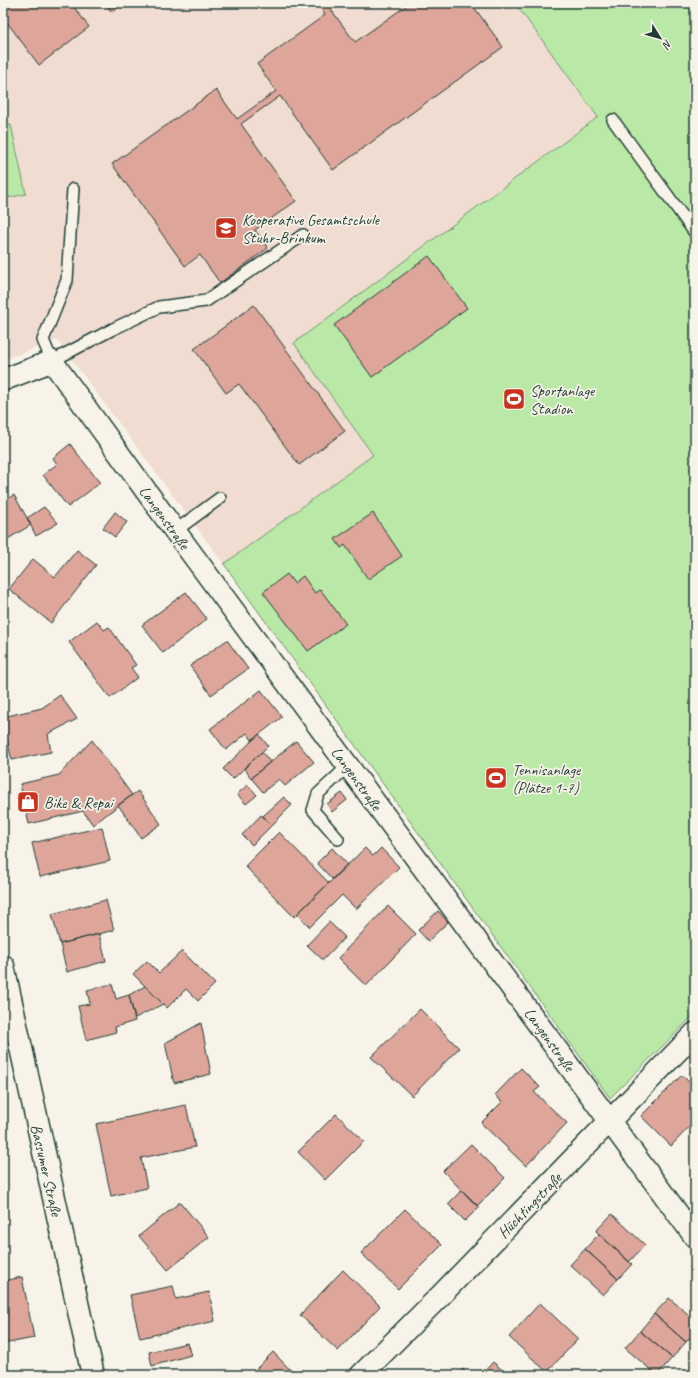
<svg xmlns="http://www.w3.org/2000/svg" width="698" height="1378" font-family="Caveat,sans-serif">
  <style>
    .built { fill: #f0dcd1 }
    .green { fill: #bae9a7; stroke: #6c936e }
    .building { fill: #dea59b; stroke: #1f3d34 }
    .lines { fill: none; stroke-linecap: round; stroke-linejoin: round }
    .lane-casing { stroke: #1f3d34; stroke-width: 14 }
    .street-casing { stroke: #1f3d34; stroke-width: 24 }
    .secondary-casing { stroke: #1f3d34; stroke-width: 25 }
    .lane { stroke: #f7f3e8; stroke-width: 11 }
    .street { stroke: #f7f3e8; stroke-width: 21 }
    .secondary { stroke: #f7f3e8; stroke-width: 22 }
    .labels { text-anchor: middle; stroke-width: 3.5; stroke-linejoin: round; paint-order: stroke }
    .poi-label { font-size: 16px; fill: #1f3d34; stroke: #f7f3e8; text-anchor: start }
    .street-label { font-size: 16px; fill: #1f3d34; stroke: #f7f3e8 }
  </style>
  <rect width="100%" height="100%" fill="#f7f3e8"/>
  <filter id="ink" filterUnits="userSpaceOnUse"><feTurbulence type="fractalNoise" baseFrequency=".025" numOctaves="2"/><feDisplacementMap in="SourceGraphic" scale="8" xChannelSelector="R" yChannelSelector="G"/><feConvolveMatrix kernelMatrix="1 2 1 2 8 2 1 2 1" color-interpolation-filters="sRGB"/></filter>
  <g filter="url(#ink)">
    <path class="built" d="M 3,3 L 515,3 L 598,117 L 294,343 L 373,455 L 224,564 L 57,340 L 3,360 Z"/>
    <path class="green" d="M 515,3 L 695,3 L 695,1014 L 610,1098 L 224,564 L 373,455 L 294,343 L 598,117 Z
      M 11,125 L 26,194 L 3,199 L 3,127 Z"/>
    <path class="building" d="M 3,3 L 71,3 L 89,27 L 39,65 L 3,17 Z
      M 105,3 L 125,3 L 112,12 Z
      M 253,3 L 266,3 L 257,9 Z
      M 317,3 L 326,3 L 355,42 L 410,3 L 471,3 L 503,47 L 333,170 L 280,96 L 241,124 L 296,201 L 255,230 L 268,248 L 220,283 L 200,255 L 185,266 L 112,164 L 216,90 L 237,119 L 276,91 L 257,64 L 325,15 Z
      M 429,256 L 467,308 L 372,377 L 334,325 Z
      M 254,305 L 345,431 L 299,465 L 239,384 L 226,393 L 194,349 Z
      M 70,444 L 100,483 L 68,507 L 43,475 L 57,464 L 53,458 Z
      M 14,495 L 31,525 L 6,540 L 3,535 L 3,501 Z
      M 44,507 L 58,523 L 36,536 L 27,518 Z
      M 115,512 L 127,522 L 115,537 L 103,528 Z
      M 373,513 L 402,556 L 368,579 L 345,545 L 341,548 L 335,539 Z
      M 77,550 L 96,565 L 51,623 L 9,589 L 33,559 L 55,577 Z
      M 287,574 L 294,583 L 303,576 L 315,593 L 320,589 L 346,624 L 308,651 L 263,592 Z
      M 186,592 L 207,619 L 163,653 L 142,625 Z
      M 97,621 L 104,630 L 109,627 L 136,665 L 131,668 L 138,677 L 110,698 L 69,642 Z
      M 227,640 L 248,669 L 211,695 L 190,666 Z
      M 261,690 L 282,717 L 252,740 L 247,733 L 226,750 L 210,729 Z
      M 60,695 L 77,719 L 48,734 L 51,752 L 12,760 L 3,725 L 3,717 L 42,708 Z
      M 259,734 L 268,746 L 233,779 L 223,769 Z
      M 92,740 L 132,795 L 93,825 L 83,811 L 29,824 L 20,784 L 59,775 Z
      M 296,741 L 314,762 L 285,786 L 279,779 L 263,792 L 251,778 Z
      M 262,752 L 270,762 L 251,778 L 244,768 Z
      M 248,785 L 257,795 L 246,804 L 237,794 Z
      M 138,791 L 161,824 L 141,838 L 118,805 Z
      M 342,793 L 347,800 L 332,812 L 327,804 Z
      M 284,797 L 292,805 L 272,825 L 263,816 Z
      M 261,815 L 272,825 L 252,845 L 242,835 Z
      M 102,827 L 110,861 L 40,877 L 32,843 Z
      M 279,832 L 329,883 L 294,917 L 245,866 Z
      M 332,848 L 347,864 L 332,879 L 317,863 Z
      M 365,848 L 373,856 L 381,848 L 399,867 L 356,909 L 342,895 L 310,927 L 297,914 Z
      M 106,900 L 114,930 L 60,944 L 52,914 Z
      M 388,906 L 416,934 L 366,986 L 338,958 Z
      M 438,911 L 448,922 L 428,941 L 418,930 Z
      M 329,922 L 345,937 L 323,960 L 307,945 Z
      M 99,934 L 106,961 L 67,972 L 60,944 Z
      M 182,951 L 215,984 L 198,1001 L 186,989 L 167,1008 L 133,974 L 147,961 L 159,973 Z
      M 112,984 L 116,999 L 129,995 L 135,1021 L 115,1027 L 116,1032 L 86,1040 L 78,1006 L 90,1004 L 87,990 Z
      M 145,986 L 163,1004 L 135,1018 L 129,995 Z
      M 420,1009 L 459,1048 L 412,1096 L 371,1057 Z
      M 201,1023 L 211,1074 L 174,1083 L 165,1043 Z
      M 521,1068 L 540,1087 L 534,1092 L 567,1123 L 526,1166 L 481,1123 L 502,1102 L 495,1095 Z
      M 682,1075 L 695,1088 L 695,1121 L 671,1146 L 641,1116 Z
      M 186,1105 L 195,1147 L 141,1158 L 147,1188 L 111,1196 L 96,1124 Z
      M 336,1114 L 364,1141 L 325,1180 L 298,1152 Z
      M 471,1144 L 505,1178 L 477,1206 L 443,1171 Z
      M 462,1190 L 479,1207 L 465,1221 L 448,1204 Z
      M 180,1202 L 209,1237 L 168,1270 L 139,1236 Z
      M 405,1209 L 442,1245 L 398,1289 L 361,1253 Z
      M 612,1214 L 645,1245 L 629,1262 L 596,1231 Z
      M 599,1234 L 632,1264 L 618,1279 L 585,1249 Z
      M 585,1249 L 618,1279 L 603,1295 L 570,1265 Z
      M 343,1270 L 380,1306 L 338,1351 L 300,1315 Z
      M 22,1277 L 34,1338 L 3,1344 L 3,1281 Z
      M 173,1286 L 176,1299 L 209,1292 L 215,1321 L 140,1338 L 130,1295 Z
      M 669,1298 L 695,1320 L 695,1332 L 686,1342 L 654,1314 Z
      M 540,1303 L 578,1339 L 547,1372 L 509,1337 Z
      M 654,1314 L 686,1342 L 672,1358 L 640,1331 Z
      M 640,1331 L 672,1358 L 657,1375 L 625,1348 Z
      M 187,1343 L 191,1355 L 152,1366 L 149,1352 Z
      M 273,1352 L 295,1375 L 250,1375 Z
      M 493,1362 L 508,1375 L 481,1375 Z
      M 463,1369 L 469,1375 L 457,1375 Z"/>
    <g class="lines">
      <g class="lane-casing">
        <path id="lane" d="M 613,120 L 695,233
          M 73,189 L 67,280 L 43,340 L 52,361 L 113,329 L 159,307 L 206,301 L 303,235
          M 175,531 L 220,498
          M 338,839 L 313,810 L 318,794 L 348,766"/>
      </g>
      <g class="street-casing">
        <path id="street" d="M 3,380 L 52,361 L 175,531 L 695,1237
          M 361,1375 L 441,1295 L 695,1033"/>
      </g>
      <g class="secondary-casing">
        <path id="secondary" d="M 3,966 L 93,1375"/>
      </g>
      <use href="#lane" class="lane"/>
      <use href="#street" class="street"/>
      <use href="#secondary" class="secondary"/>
    </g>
  </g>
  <defs>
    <g id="school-square" transform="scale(1.15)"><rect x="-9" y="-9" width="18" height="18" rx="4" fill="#c8321e" stroke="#f7f3e8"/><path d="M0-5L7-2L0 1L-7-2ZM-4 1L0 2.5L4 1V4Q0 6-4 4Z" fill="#fff"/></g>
    <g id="stadium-square" transform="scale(1.15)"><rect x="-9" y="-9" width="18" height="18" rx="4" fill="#c8321e" stroke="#f7f3e8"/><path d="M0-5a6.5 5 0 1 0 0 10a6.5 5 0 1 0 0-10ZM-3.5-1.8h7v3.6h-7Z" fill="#fff"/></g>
    <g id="shop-square" transform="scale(1.15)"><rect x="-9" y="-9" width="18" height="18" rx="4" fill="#c8321e" stroke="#f7f3e8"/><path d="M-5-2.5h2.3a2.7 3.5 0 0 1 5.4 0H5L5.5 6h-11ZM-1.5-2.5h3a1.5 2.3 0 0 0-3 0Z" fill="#fff"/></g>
  </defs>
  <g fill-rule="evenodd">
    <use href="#school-square" x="226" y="228"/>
    <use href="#stadium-square" x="514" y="399"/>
    <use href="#stadium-square" x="496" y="778"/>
    <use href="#shop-square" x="28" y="802"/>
  </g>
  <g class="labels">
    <g class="poi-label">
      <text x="242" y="225">Kooperative Gesamtschule<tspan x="242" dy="18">Stuhr-Brinkum</tspan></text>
      <text x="530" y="396">Sportanlage<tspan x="530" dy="18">Stadion</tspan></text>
      <text x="512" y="775">Tennisanlage<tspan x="512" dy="18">(Plätze 1-7)</tspan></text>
      <text x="44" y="808">Bike &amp; Repai</text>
    </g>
    <g class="street-label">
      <text transform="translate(165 517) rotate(54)" y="6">Langenstraße</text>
      <text transform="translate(357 778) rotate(54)" y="6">Langenstraße</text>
      <text transform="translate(550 1039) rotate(54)" y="6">Langenstraße</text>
      <text transform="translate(47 1170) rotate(77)" y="6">Bassumer Straße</text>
      <text transform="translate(529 1205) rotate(-46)" y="6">Hüchtingstraße</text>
    </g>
  </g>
  <rect width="698" height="1378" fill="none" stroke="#f7f3e8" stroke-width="16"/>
  <rect x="8" y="8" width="682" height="1362" fill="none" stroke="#1f3d34" stroke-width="1.5" filter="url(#ink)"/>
  <g transform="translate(660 38) rotate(127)" stroke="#f7f3e8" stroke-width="3" paint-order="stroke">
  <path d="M0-3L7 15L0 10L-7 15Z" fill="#1f3d34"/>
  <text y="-6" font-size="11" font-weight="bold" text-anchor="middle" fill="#1f3d34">N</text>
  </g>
</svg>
